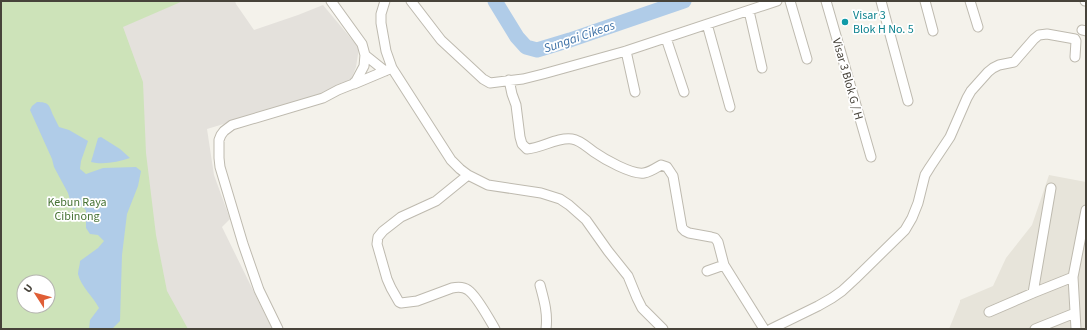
<svg xmlns="http://www.w3.org/2000/svg" width="1087" height="330" font-family="'Source Sans 3',sans-serif">
  <style>
    .residential { fill: #e7e4da }
    .industrial { fill: #e4e1dc; fill-rule: evenodd }
    .green { fill: #cde3b9; fill-rule: evenodd }
    .water { fill: #b0cce8 }
    .lines { fill: none; stroke-linecap: round; stroke-linejoin: round }
    .river { stroke: #b0cce8; stroke-width: 15 }
    .street-casing { stroke: #bebaaf; stroke-width: 11 }
    .street { stroke: #fff; stroke-width: 9 }
    .culture-dot { fill: #0f9aa8; stroke: #fff; stroke-width: 1.5 }
    .labels { text-anchor: middle; stroke-width: 3.5; stroke-linejoin: round; paint-order: stroke }
    .culture-label { font-size: 12px; fill: #0d838f; stroke: #fff; text-anchor: start }
    .street-label { font-size: 12px; fill: #47433a; stroke: #fff }
    .park-label { font-size: 12px; fill: #467234; stroke: #fff }
    .water-label { font-size: 13px; font-style: italic; fill: #3f72a7; stroke: #fff }
  </style>
  <rect width="100%" height="100%" fill="#f4f2eb"/>
  <path class="residential" d="M 1049,175 L 1086,182 L 1086,329 L 949,329 L 960,302 L 960,300 L 993,286 L 1006,258 L 1032,225 Z"/>
  <path class="industrial" d="M 1,1 L 235,1 L 236,4 L 254,30 L 298,15 L 323,5 L 359,48 L 356,67 L 350,82 L 336,90 L 207,129 L 214,175 L 230,219 L 222,227 L 272,329 L 1,329 ZM 24,282 L 48,282 L 48,306 L 24,306 Z"/>
  <path class="green" d="M 1,1 L 183,1 L 123,27 L 143,82 L 146,153 L 156,235 L 167,291 L 188,329 L 1,329 ZM 24,282 L 48,282 L 48,306 L 24,306 Z"/>
  <path class="water" d="M 37,102 C 49,102 49,105 53,115 C 55,119 57,123 59,127 L 69,130 L 88,141 L 81,161 L 80,169 L 86,174 L 103,168 L 136,167 L 141,171 L 138,186 L 127,214 L 122,255 L 120,321 L 112,329 L 89,329 L 90,320 L 99,308 C 93,296 81,287 78,274 C 78,270 80,265 80,261 L 98,248 L 104,241 L 98,235 L 90,234 L 86,228 L 86,210 L 80,205 L 73,210 L 68,193 L 54,167 L 52,159 L 30,110 L 32,106 Z
    M 101,137 L 120,149 L 130,158 C 118,162 103,165 91,162 L 98,138 Z"/>
  <g class="lines">
    <path class="river" d="M 495,1 L 517,37 L 526,47 L 537,50 L 570,40 L 684,1"/>
    <g class="street-casing">
      <path id="street" d="M 385,1 L 381,14 L 381,23 L 386,51 L 392,68 L 451,160 L 460,169 L 468,175 L 488,185 L 541,193 L 560,199 L 569,205 L 586,220 L 608,251 L 628,276 L 637,298 L 642,308 L 663,329
        M 411,1 L 441,40 L 483,79 L 490,83 L 523,79 L 543,74 L 626,51 L 777,1
        M 790,1 L 807,59
        M 826,1 L 871,157
        M 881,1 L 908,101
        M 925,1 L 933,31
        M 970,1 L 978,27
        M 1085,1 L 1086,1
        M 749,11 L 762,68
        M 707,24 L 730,107
        M 1082,30 L 1086,31
        M 666,38 L 684,92
        M 626,51 L 635,92
        M 365,55 L 385,71
        M 509,80 L 512,94 L 516,105 L 520,137 L 522,144 L 527,149 C 542,148 557,137 572,139 C 580,140 587,147 594,152 C 604,159 632,175 644,173 C 650,172 656,168 661,165 L 667,167 L 673,176 L 682,228 L 685,231 L 689,233 L 711,237 L 715,238 L 718,242 L 724,265 L 764,329
        M 354,84 L 392,68
        M 468,175 L 436,201 L 401,217 L 383,231 L 378,237 L 377,244 L 387,279 L 391,288 L 399,302 L 401,303 L 417,301 L 452,288 C 457,287 464,287 468,290 C 477,296 489,319 495,329
        M 707,271 L 724,265
        M 540,285 C 544,300 548,313 546,329
        M 1033,293 L 1051,188
        M 989,312 L 1033,293 L 1073,277
        M 278,329 L 259,290 L 243,244 L 220,167 L 219,158 L 219,140 L 221,135 L 224,131 L 232,125 L 323,98 L 338,90 L 353,84 L 356,81 L 364,66 L 365,55 L 362,44 L 331,1
        M 771,329 L 818,306 L 832,298 L 842,291 L 855,279 L 905,230 L 912,218 L 918,203 L 925,175 L 930,167 L 950,137 L 967,98 L 971,91 L 988,72 L 993,68 L 999,65 L 1014,62 L 1034,39 L 1039,35 L 1047,34 L 1075,39 L 1076,41 L 1075,57
        M 1035,329 L 1075,313
        M 1076,329 L 1073,277 L 1086,210"/>
    </g>
    <use href="#street" class="street"/>
  </g>
  <circle class="culture-dot" cx="845" cy="22" r="4"/>
  <g class="labels">
    <g class="culture-label">
      <text x="853" y="19">Visar 3<tspan x="853" dy="14">Blok H No. 5</tspan></text>
    </g>
    <g class="street-label">
      <text transform="translate(848 79) rotate(74)" y="4">Visar 3 Blok G / H</text>
    </g>
    <g class="park-label">
      <text x="77" y="206">Kebun Raya<tspan x="77" dy="14">Cibinong</tspan></text>
    </g>
    <g class="water-label">
      <text transform="translate(579 36) rotate(-19)" y="5">Sungai Cikeas</text>
    </g>
  </g>
  <rect width="1087" height="330" fill="none" stroke="#47433a" stroke-width="4"/>
  <g transform="translate(36 294) rotate(306)"><circle r="19" fill="#ffffff" stroke="#b5b4b0"/>
  <path d="M0-3L7 15L0 10L-7 15Z" fill="#e05e36"/>
  <text y="-6" font-size="11" font-weight="bold" text-anchor="middle" fill="#47433a">U</text>
  </g>
</svg>
